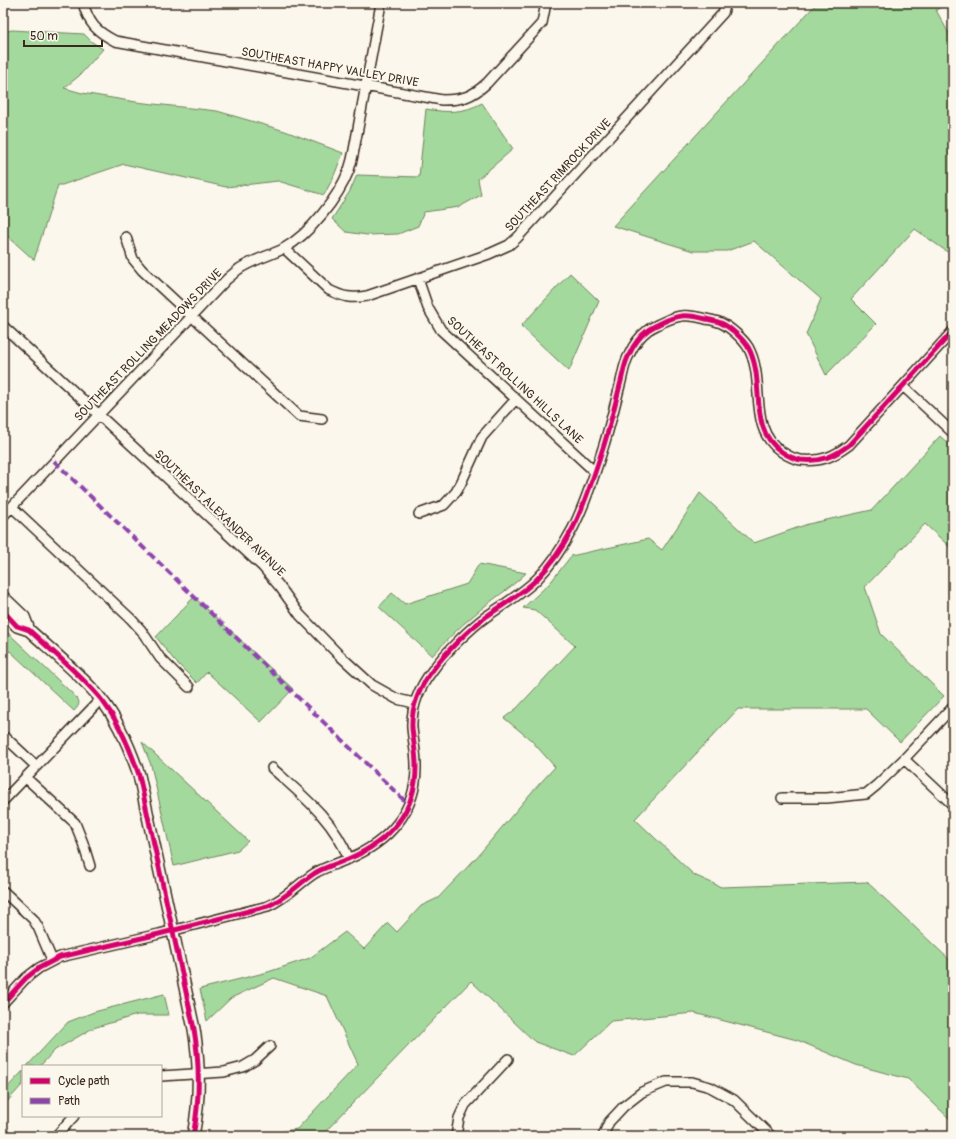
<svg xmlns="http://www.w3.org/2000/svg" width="956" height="1139" font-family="Pangolin,sans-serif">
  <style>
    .green { fill: #a4d99d; stroke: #70825e }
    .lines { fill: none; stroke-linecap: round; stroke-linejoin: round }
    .minor-casing { stroke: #3b2a1e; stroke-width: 12 }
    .tertiary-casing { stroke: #3b2a1e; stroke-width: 14 }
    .minor { stroke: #fbf7ec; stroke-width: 9 }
    .tertiary { stroke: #fbf7ec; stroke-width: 11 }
    .quiet { stroke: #8e44ad; stroke-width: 4; stroke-dasharray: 8 4; stroke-linecap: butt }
    .cycleway-casing { stroke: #fbf7ec; stroke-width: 8 }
    .cycleway { stroke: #d6006c; stroke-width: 5 }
    .labels { text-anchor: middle; stroke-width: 4; stroke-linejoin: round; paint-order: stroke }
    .street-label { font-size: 12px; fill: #3b2a1e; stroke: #fbf7ec }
  </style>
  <rect width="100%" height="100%" fill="#fbf7ec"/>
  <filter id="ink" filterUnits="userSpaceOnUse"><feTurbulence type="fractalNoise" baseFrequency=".025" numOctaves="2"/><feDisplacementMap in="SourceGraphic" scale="8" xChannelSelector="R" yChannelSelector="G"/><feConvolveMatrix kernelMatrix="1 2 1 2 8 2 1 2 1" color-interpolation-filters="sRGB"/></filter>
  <g filter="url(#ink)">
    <path class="green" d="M 817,3 L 947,3 L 936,10 L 953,41 L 953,256 L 915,229 L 851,299 L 876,324 L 826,375 L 806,334 L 821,299 L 754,241 L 727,251 L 693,251 L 613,226 Z
      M 12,30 L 84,34 L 92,42 L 103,49 L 79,76 L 64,88 L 82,93 L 136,102 L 217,111 L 285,131 L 343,153 L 333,178 L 324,195 L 278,181 L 226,187 L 124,164 L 62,185 L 58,185 L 34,260 L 3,232 L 3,32 Z
      M 482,103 L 513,149 L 478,179 L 481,195 L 459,207 L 424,212 L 418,226 L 398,234 L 367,235 L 346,232 L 332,219 L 350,191 L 357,175 L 419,177 L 426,109 C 447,113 464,113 482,103 Z
      M 570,273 L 599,301 L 569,371 L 521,326 Z
      M 940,436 L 953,448 L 953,550 L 925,524 L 865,587 L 881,634 L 944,696 L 900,742 L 866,709 L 738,709 L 635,819 L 694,875 L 721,887 L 867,882 L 953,963 L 953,1122 L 908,1079 L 856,1065 L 797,1040 L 694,1013 L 611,1021 L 574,1056 L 535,1042 L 471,981 L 321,1136 L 252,1136 L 297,1129 L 358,1064 L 327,996 L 274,978 L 231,998 L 207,1021 L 200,989 L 268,972 L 310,958 L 345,932 L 364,949 L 388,923 L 397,932 L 421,906 L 438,898 L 476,858 L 531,793 L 555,767 L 531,740 L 504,718 L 517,708 L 575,646 L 535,610 L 523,608 L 550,583 L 571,556 L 648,539 L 662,550 L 700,493 L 754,543 L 808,524 L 872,510 Z
      M 479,564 L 526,573 C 510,589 491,600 474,615 C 459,627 445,642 432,656 L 379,607 L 392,593 L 405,604 L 467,584 Z
      M 194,597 L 293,689 L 261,722 L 207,672 L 197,683 L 174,660 L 156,637 Z
      M 5,630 L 77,698 C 81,703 78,707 74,711 L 10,651 L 3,656 L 3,631 Z
      M 142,742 L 248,841 L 238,850 L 174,866 L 151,765 Z
      M 164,994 L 169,1015 L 137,1015 L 93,1028 L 55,1050 L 40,1066 L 27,1066 L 68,1022 L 94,1012 Z
      M 23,1071 L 23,1084 L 3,1106 L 3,1092 Z"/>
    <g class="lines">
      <g class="minor-casing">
        <path id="minor" d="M 83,3 C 89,24 96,31 115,41 L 442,100 C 462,100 472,97 487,83 L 542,23 L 546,3
          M 126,237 L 133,259 L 142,270 L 299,416 L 322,419
          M 284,248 L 329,290 C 343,297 351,299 367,296 L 489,254 L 509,245 L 517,238 L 723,13 L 726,3
          M 418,279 L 428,308 L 441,330 L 595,472
          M 3,326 L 263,567 L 280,587 L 300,615 L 337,653 L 372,685 L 397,699 L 414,703
          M 903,386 L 953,433
          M 12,507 L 131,619 L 141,630 L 160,658 L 189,687
          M 419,514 L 444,505 L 456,492 L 461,483 L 482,437 L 516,399
          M 3,516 L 227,279 C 231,276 235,272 239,269 C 252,260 269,256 283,249 C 310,234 338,198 349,170 C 351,164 353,156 354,150 L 380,9 L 380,3
          M 6,738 L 36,766
          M 904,759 L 953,805
          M 272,768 C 303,796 333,819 349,859
          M 26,778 L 75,823 L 83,843 L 90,866
          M 782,798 L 827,798 L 866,794 L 877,785 L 904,759 L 953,707
          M 3,801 L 101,699
          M 3,891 L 33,919 L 38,927 L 52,960
          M 3,1003 L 26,978 L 39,968 L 60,957 L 159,934 L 268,906 C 288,897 298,884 315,873 C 325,867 337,864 348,859 C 389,842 417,811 416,765 C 416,752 413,740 412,728 C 411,706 419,688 432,671 C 444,654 470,628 487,616 C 504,604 522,594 537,579 C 551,565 564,545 573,528 C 586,502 595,473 604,445 C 610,425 615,405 620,385 C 623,375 624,363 629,355 C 633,346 640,336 648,330 C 652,327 657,325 661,323 C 679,314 688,314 706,319 C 711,320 717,321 721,323 C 730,327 743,339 748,347 C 767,381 746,428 782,452 C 788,456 793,459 801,460 C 821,462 833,457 849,445 L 953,331
          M 161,1076 L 224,1072 L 243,1067 L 255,1060 L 270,1046
          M 56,1136 L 74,1116
          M 456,1136 L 459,1118 L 465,1105 L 508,1059
          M 603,1136 L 609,1122 L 624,1106 L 642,1092 L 666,1082 L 692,1082 L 710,1087 L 734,1100 L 771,1136"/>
      </g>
      <g class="tertiary-casing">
        <path id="tertiary" d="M 3,597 L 24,617 L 29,630
          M 3,611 L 17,626 L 29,630 C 52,651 81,675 100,698 C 119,721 130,748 139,775 L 194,1029 C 200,1065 200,1100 193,1136"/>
      </g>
      <use href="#minor" class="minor"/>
      <use href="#tertiary" class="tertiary"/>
      <path class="quiet" d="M 54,461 L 408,804"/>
      <g class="cycleway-casing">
        <path id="cycleway" d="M 3,611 L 17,626 L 29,630 C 52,651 81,675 100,698 C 119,721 130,748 139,775 L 194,1029 C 200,1065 200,1100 193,1136
          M 3,1003 L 26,978 L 39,968 L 60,957 L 159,934 L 268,906 C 288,897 298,884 315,873 C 325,867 337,864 348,859 C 389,842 417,811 416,765 C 416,752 413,740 412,728 C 411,706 419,688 432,671 C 444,654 470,628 487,616 C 504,604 522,594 537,579 C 551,565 564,545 573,528 C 586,502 595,473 604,445 C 610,425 615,405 620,385 C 623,375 624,363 629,355 C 633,346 640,336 648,330 C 652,327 657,325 661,323 C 679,314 688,314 706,319 C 711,320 717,321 721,323 C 730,327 743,339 748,347 C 767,381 746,428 782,452 C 788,456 793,459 801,460 C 821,462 833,457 849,445 L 953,331"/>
      </g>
      <use href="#cycleway" class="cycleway"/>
    </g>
  </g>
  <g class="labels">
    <g class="street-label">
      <text transform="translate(330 67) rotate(10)" y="4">SOUTHEAST HAPPY VALLEY DRIVE</text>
      <text transform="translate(558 175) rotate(-47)" y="4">SOUTHEAST RIMROCK DRIVE</text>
      <text transform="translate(148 345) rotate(-46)" y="4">SOUTHEAST ROLLING MEADOWS DRIVE</text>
      <text transform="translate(515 380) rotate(43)" y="4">SOUTHEAST ROLLING HILLS LANE</text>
      <text transform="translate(220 513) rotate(44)" y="4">SOUTHEAST ALEXANDER AVENUE</text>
    </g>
  </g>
  <rect width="956" height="1139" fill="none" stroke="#fbf7ec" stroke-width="16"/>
  <rect x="8" y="8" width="940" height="1123" fill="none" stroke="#3b2a1e" stroke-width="1.5" filter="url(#ink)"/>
  <rect x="22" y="1065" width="140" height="52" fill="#fbf7ec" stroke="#aea59a"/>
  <rect x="30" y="1078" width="20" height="6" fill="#d6006c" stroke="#aea59a"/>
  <text x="58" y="1085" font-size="12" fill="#3b2a1e">Cycle path</text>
  <rect x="30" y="1098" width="20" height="6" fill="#8e44ad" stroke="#aea59a"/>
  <text x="58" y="1105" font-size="12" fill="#3b2a1e">Path</text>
  <path d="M24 40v6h78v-6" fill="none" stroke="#3b2a1e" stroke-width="2"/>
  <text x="30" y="40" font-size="12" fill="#3b2a1e" stroke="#fbf7ec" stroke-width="3" paint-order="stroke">50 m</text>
</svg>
